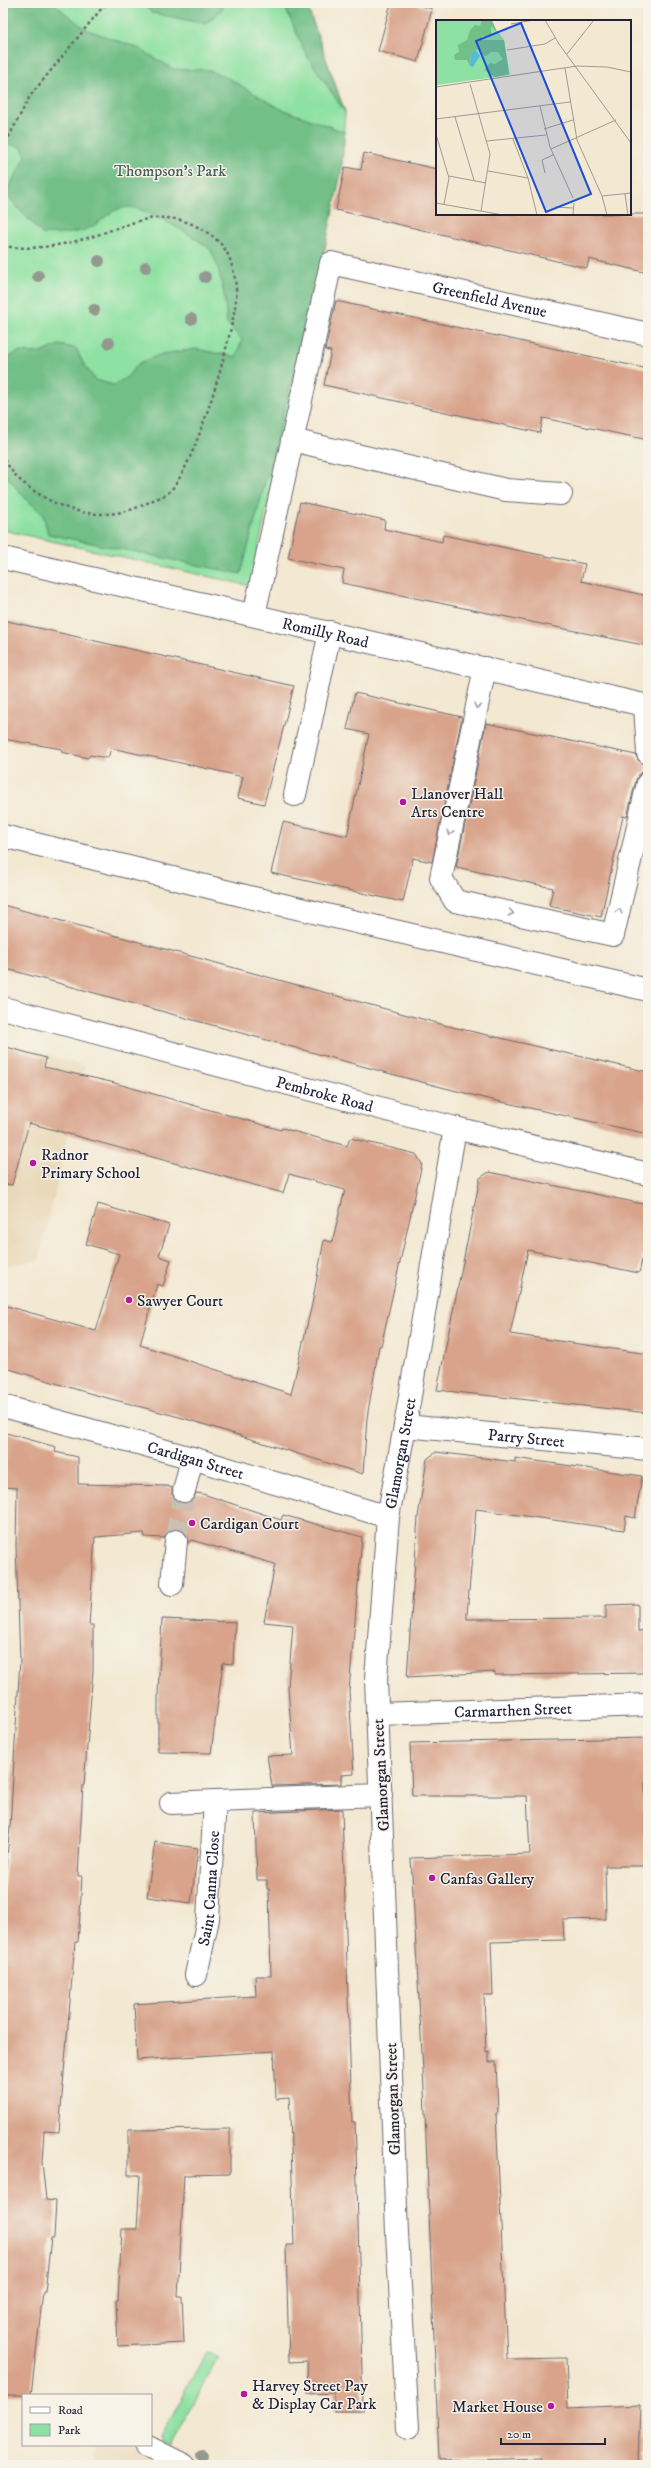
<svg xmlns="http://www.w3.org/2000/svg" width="651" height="2468" font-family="'IM FELL DW Pica',serif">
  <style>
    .built { fill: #e9d9ba }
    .green { fill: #8de1a2; stroke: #58826e }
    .forest { fill: #72bf88; stroke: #4a7062 }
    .building { fill: #d8a38a }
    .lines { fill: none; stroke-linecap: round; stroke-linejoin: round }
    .minor-tunnel { stroke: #c9c0b3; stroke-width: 22; stroke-dasharray: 22 11; stroke-linecap: butt }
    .minor-casing { stroke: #6b6770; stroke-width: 24 }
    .path { stroke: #6b6770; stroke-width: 2.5; stroke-dasharray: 3 3; stroke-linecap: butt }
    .minor { stroke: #fff; stroke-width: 22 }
    .tree { fill: #929a90 }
    .oneway { stroke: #9c9ca7 }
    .poi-dot { fill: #b5179e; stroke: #f7f3e8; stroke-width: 1.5 }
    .labels { text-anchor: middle; stroke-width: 3; stroke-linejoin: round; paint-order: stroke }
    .park-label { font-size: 16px; fill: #425b5a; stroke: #f7f3e8 }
    .street-label { font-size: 16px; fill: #22223b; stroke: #f7f3e8 }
    .poi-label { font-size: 16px; fill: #22223b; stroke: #f7f3e8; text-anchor: start }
    .inset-road { fill: none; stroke: #9f9995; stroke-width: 1 }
    .view { fill: #1d4ed8; fill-opacity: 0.15; stroke: #1d4ed8; stroke-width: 2 }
    .inset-edge { fill: none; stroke: #22223b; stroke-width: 2 }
  </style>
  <rect width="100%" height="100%" fill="#f7f3e8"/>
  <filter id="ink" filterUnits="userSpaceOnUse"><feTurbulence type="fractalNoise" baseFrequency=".025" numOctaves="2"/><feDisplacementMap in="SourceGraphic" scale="8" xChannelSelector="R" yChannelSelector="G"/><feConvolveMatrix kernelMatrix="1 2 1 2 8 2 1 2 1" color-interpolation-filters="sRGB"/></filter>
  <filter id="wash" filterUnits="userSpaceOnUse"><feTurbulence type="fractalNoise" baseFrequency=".012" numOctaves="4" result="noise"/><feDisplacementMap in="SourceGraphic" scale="16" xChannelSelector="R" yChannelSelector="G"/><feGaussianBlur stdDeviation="0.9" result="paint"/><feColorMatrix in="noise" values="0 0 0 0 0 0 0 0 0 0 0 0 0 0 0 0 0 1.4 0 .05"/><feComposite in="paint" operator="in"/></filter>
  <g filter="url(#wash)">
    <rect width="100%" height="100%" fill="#f3e8d1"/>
    <path class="built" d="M 3,1042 L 85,1066 L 39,1260 L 3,1266 Z
      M 94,2445 L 127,2445 L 151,2458 L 151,2462 L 158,2465 L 93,2465 Z"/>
    <path class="green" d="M 3,3 L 306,3 L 345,112 L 341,173 L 250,586 L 3,530 Z
      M 207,2352 L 218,2358 L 170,2447 L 163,2443 L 161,2437 Z"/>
    <path class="forest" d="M 3,3 L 53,3 L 85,29 L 138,48 L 173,69 L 208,70 L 228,78 L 281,109 L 345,132 L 341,173 L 318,281 L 241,574 L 48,534 L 43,514 L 24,497 L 3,472 L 3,361 L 18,352 L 41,353 L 59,345 L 76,348 L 83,363 L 95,380 L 114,385 L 127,377 L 139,363 L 162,354 L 196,349 L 236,357 L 242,340 L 226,322 C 227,305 220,266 211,251 C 205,241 142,206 129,207 C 111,207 102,223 87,229 C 72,234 56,235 42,234 L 5,194 L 26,157 L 22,147 L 3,143 Z
      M 142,3 L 223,3 L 222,9 L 206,24 L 152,13 Z
      M 283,3 L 306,3 L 345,112 L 307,56 Z"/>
    <g id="blocks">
      <path class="building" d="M 391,3 L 411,3 L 432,9 L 418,62 L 378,51 Z
        M 364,153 L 437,169 L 437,214 L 648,214 L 648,273 L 589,259 L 587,268 L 336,210 L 345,167 L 361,170 Z
        M 336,301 L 648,369 L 648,440 L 543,418 L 540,433 L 324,385 L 331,351 L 325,350 Z
        M 300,502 L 385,520 L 384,529 L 442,542 L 443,535 L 585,564 L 581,581 L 648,596 L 648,646 L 342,583 L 344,570 L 288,558 Z
        M 3,620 L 294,686 L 264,804 L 238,798 L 243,777 L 214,770 L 111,748 L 108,758 L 90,755 L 88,758 L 61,752 L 62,749 L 3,739 Z
        M 355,693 L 462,717 L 432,862 L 413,858 L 403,902 L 271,873 L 283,822 L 347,836 L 369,734 L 347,729 Z
        M 486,723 L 636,755 L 638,760 L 646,765 L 645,771 L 639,774 L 636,780 L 627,817 L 623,816 L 601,917 L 549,906 L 553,888 L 456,867 Z
        M 3,905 L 448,1026 L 648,1072 L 648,1134 L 484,1098 L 406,1078 L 3,968 Z
        M 3,1046 L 46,1058 L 44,1067 L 111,1082 L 281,1130 L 282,1128 L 347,1146 L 350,1138 L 416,1154 L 422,1164 L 381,1346 L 379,1346 L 367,1418 L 363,1474 L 183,1418 L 85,1392 L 3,1367 L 3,1305 L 96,1331 L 119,1254 L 86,1244 L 98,1204 L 169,1225 L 159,1256 L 171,1260 L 163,1286 L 157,1284 L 140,1345 L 291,1394 L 312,1304 L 324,1240 L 332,1242 L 345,1190 L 289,1174 L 283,1193 L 29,1123 L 12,1185 L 3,1184 Z
        M 489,1172 L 648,1205 L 648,1235 L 639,1273 L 528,1250 L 510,1334 L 648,1354 L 648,1413 L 437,1390 L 480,1178 Z
        M 3,1432 L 56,1447 L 55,1452 L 78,1457 L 78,1484 L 167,1486 L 172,1488 L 172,1495 L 181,1503 L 193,1500 L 196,1493 L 203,1494 L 281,1520 L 283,1515 L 362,1537 L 349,1691 L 354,1774 L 341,1775 L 341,1784 L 272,1786 L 267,1756 L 293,1755 L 288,1687 L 293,1625 L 264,1622 L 275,1564 L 191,1540 L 188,1543 L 187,1535 L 178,1529 L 170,1530 L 164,1538 L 145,1537 L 144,1533 L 95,1537 L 89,1625 L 93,1625 L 93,1670 L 84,1785 L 83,1785 L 78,1876 L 82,1876 L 80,1914 L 78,1942 L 75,1942 L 59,2132 L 44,2131 L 42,2162 L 46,2200 L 56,2201 L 54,2238 L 51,2238 L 45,2292 L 43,2292 L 31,2395 L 3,2395 L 3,1895 L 10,1827 L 20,1660 L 16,1547 L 17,1488 L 3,1487 Z
        M 436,1452 L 515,1462 L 515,1458 L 642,1476 L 635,1518 L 626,1516 L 624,1530 L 476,1509 L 467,1615 L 467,1619 L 606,1618 L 606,1605 L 638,1604 L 638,1631 L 648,1630 L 648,1673 L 495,1675 L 495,1672 L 407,1677 L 418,1517 L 427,1459 Z
        M 162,1619 L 235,1622 L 233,1664 L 223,1663 L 211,1753 L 158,1752 L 158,1693 Z
        M 648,1738 L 648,1775 L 645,1776 L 645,1838 L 648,1838 L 648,1866 L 605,1866 L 606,1919 L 563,1920 L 564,1940 L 491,1942 L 493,1995 L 484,1995 L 486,2052 L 489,2051 L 489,2062 L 496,2062 L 498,2113 L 496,2113 L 507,2359 L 566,2358 L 568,2408 L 640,2405 L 638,2465 L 541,2465 L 541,2458 L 439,2461 L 424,2089 L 411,1858 L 530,1854 L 527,1796 L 412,1796 L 410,1743 Z
        M 342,1809 L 352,2122 L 355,2122 L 356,2148 L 363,2411 L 334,2411 L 334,2393 L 308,2394 L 307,2361 L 289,2362 L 286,2245 L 294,2245 L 290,2113 L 289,2098 L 276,2099 L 274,2051 L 137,2060 L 134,2004 L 256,1996 L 255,1976 L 271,1976 L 269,1889 L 267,1889 L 267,1880 L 257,1880 L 255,1813 Z
        M 155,1842 L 198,1848 L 191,1903 L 147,1897 Z
        M 230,2129 L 230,2174 L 184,2175 L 178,2297 L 182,2297 L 184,2343 L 118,2346 L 116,2300 L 118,2300 L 122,2229 L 137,2229 L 140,2175 L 128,2175 L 128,2130 Z"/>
    </g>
  </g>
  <g filter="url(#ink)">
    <use href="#blocks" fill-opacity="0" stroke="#6b6770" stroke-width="1"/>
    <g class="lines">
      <path class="minor-tunnel" d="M 176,1541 L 184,1491"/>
      <g class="minor-casing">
        <g id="minor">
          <path d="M 292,440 L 506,490 L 561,494"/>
          <path id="s1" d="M 3,558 L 648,706"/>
          <path id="s2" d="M 254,615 L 331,263 L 648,334"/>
          <path d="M 485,668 L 441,878 L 455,901 L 613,935 L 648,783"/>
          <path d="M 645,705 L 648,753"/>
          <path d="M 295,795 L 330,632"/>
          <path d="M 3,836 L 249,897 L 648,990"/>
          <path id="s3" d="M 3,1008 L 455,1128 L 648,1174"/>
          <path id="s4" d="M 3,1406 L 192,1458 L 388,1517"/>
          <path id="s5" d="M 405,1426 L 648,1449"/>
          <path d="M 184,1491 L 192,1458"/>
          <path d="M 172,1584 L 176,1541"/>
          <path id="s6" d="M 377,1714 L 648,1705"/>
          <path d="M 171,1803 L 215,1801"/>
          <path id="s7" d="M 196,1975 L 208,1919 L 215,1801 L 381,1795"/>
          <path id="s8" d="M 408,2428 L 397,2233 L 376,1679 L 388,1517 L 405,1426 L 455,1128"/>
          <path d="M 146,2446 L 184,2465"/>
        </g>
      </g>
      <path class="path" d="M 3,148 L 30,96 L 106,3
        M 3,246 C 32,251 66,245 94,236 C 129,225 156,208 194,225 C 212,234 227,245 232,266 C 235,276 237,290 236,300 C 232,337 195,470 168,493 C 163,497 155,499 149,502 C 104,526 57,512 20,480 C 13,474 8,465 3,458"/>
      <use href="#minor" class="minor"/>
    </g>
    <g class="tree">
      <circle cx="99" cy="261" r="6"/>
      <circle cx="146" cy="267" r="6"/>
      <circle cx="38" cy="276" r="6"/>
      <circle cx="205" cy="277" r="6"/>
      <circle cx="94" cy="310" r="6"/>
      <circle cx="191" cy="319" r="6"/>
      <circle cx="109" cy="343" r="6"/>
      <circle cx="202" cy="2455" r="6"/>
    </g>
    <defs><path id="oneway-chevron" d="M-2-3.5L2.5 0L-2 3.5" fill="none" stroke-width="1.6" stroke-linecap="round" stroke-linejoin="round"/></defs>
    <g class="oneway">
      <use href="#oneway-chevron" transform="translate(477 706) rotate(102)"/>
      <use href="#oneway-chevron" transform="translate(450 833) rotate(102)"/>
      <use href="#oneway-chevron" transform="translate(619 911) rotate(-77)"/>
      <use href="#oneway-chevron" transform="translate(511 913) rotate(12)"/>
    </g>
  </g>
  <g class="poi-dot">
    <circle cx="403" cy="802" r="4"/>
    <circle cx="33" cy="1163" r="4"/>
    <circle cx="129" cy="1300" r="4"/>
    <circle cx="192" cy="1523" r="4"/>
    <circle cx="432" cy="1878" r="4"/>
    <circle cx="244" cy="2394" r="4"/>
    <circle cx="551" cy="2406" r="4"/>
  </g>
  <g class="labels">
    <g class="park-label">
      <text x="170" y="176">Thompson's Park</text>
    </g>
    <g class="street-label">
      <text dy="6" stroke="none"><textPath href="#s2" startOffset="523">Greenfield Avenue</textPath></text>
      <text dy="6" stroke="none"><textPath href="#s1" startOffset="331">Romilly Road</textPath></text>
      <text dy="6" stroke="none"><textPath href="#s3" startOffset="333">Pembroke Road</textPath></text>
      <text dy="6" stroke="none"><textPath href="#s5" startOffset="122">Parry Street</textPath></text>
      <text dy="6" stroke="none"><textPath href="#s8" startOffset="977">Glamorgan Street</textPath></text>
      <text dy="6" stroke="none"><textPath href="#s4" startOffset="200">Cardigan Street</textPath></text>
      <text dy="6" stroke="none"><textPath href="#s6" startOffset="136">Carmarthen Street</textPath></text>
      <text transform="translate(380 1775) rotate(-93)" y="6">Glamorgan Street</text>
      <text dy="6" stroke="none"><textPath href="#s7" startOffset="88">Saint Canna Close</textPath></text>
      <text transform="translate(392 2099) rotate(-92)" y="6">Glamorgan Street</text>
    </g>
    <g class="poi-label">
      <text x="411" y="799">Llanover Hall<tspan x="411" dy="18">Arts Centre</tspan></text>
      <text x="41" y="1160">Radnor<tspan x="41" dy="18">Primary School</tspan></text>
      <text x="137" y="1306">Sawyer Court</text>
      <text x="200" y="1529">Cardigan Court</text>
      <text x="440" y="1884">Canfas Gallery</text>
      <text x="252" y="2391">Harvey Street Pay<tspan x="252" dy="18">&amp; Display Car Park</tspan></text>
      <text x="543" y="2412" text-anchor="end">Market House</text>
    </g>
  </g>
  <g transform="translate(436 20)">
    <rect width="195" height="195" fill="#f3e8d1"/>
    <path d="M 0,0 L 56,0 L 60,10 L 68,20 L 74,55 L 1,65 Z" fill="#8de1a2"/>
    <path d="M 46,0 L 56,0 L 60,10 L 67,19 L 55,6 L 55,17 L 46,16 L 44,20 L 68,20 L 73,54 L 59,57 L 48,50 L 54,43 L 59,44 L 67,39 L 62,32 L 55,32 L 50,36 L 46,34 L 46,31 L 39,29 L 35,34 L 34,46 L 31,40 L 19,40 L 18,35 L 23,32 L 22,25 L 31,20 L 34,10 L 39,5 L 44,6 Z" fill="#72bf88"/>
    <path d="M 39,29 L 44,36 L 37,47 L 34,46 L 35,34 Z" fill="#59bad8"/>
    <path class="inset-road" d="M 109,0 L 123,24 L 195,123M 75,4 L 98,0M 71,30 L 109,24 L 119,18M 131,34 L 158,0M 129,48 L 141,120 L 166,176 L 171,195M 34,64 L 54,134 L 45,191M 0,67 L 141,46 L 171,47 L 195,52M 104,86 L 114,127 L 137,178M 19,97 L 38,160M 0,99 L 134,82M 108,109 L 137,100M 0,114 L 13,158 L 8,184M 77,119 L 92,158 L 101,195M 51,121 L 110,115M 115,129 L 180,100M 52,151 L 92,158M 109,153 L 106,140 L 117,135M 13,156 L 50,163M 189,174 L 192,195M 166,176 L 195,173M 0,183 L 67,195M 119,187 L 137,188M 137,195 L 138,183"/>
    <path class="view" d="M 85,3 L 155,174 L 110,192 L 40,21 Z"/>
    <rect width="195" height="195" class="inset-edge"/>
  </g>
  <rect width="651" height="2468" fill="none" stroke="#f7f3e8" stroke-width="16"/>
  <rect x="22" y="2394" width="130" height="52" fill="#f7f3e8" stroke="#a29fa3"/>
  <rect x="30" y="2407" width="20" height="6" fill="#ffffff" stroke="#a29fa3"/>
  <text x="58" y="2414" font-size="12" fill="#22223b">Road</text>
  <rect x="30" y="2424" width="20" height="12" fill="#8de1a2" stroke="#a29fa3"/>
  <text x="58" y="2434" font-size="12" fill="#22223b">Park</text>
  <path d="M501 2438v6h104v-6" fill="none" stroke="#22223b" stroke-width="2"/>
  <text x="507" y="2438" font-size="12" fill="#22223b" stroke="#f7f3e8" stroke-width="3" paint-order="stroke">20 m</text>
</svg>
